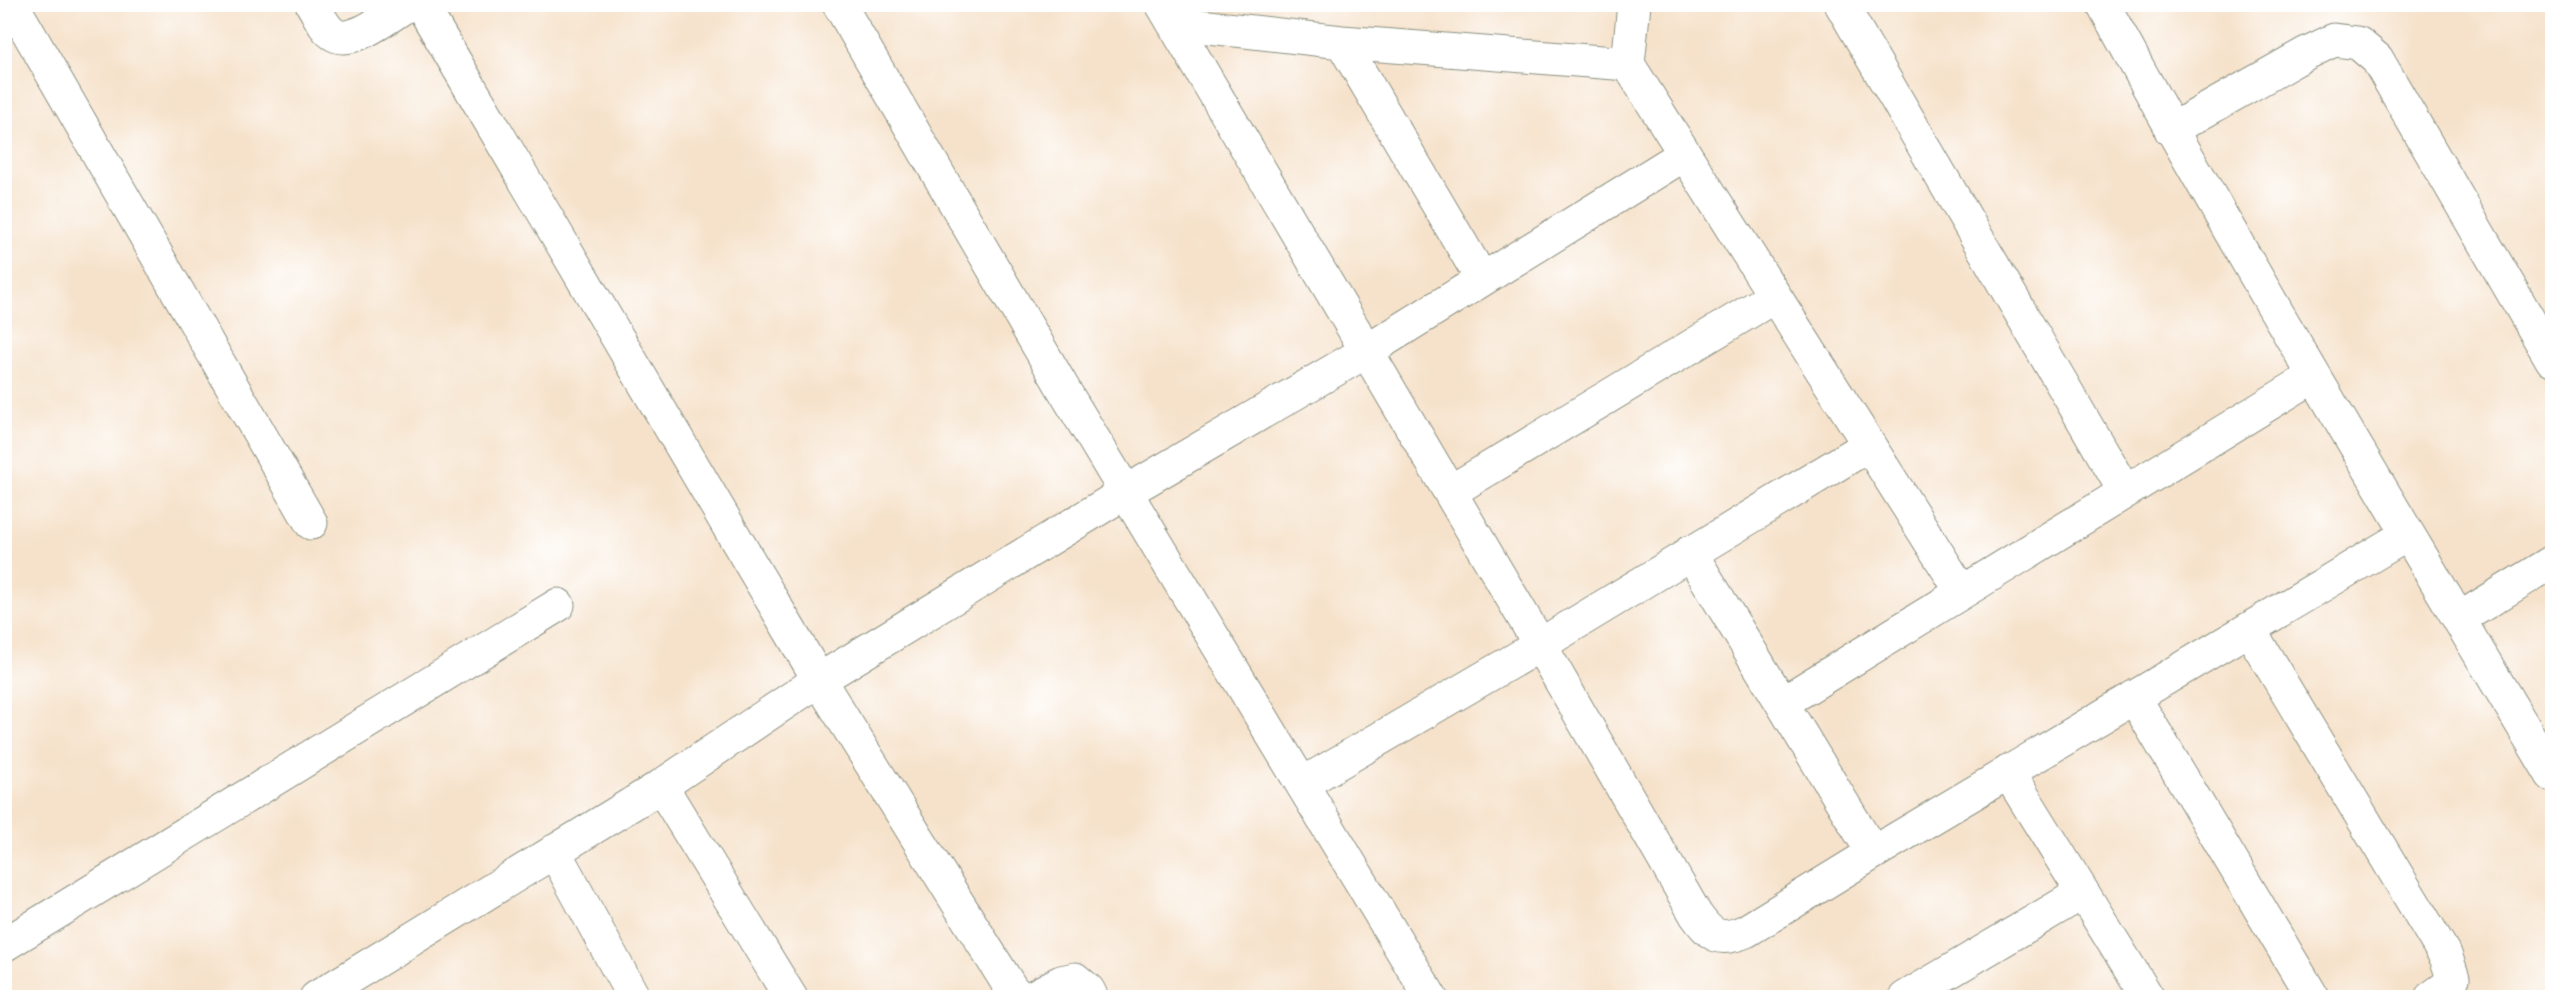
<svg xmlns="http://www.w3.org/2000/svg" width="2557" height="1002" font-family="Alegreya,serif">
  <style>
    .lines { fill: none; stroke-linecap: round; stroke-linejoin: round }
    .minor-casing { stroke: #8a9080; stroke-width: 35 }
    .minor { stroke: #fff; stroke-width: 33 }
  </style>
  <rect width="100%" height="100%" fill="#fff"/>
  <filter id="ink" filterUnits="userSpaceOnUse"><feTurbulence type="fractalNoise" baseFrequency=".0167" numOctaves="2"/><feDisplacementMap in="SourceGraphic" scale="12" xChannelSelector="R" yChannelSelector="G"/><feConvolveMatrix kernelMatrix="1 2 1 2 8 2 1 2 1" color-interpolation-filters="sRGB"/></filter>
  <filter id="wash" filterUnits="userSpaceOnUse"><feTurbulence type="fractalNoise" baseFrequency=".008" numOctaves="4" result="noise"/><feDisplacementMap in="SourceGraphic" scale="24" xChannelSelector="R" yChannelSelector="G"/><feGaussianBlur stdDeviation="1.35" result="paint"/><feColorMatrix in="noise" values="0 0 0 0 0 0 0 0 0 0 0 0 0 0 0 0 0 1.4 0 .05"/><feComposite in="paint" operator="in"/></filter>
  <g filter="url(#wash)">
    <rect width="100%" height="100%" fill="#f6e2cb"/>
  </g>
  <g filter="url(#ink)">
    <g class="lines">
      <g class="minor-casing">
        <path id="minor" d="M 12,4 L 311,523
          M 312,4 C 319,15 324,29 335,35 C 353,45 392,14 408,4
          M 421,4 L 819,680 L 1012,990 L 1020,997 L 1027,998
          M 839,4 L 1067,395 L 1431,998
          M 1162,4 L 1540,645 L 1696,915 C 1712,937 1720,942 1746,931 L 1873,853 L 2408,534
          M 1634,4 L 1628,64 L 1962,592
          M 1841,4 L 2125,492
          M 2103,4 C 2245,266 2400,520 2552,775
          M 1173,23 L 1342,42 L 1628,64
          M 1342,42 L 1482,279
          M 2171,130 L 2305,54 L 2334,40 L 2358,43 L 2377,59 L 2552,360
          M 1450,492 L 1775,296
          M 1690,552 L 1873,853
          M 2459,619 L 2552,562
          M 2249,629 L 2446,957 L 2453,978 L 2449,985 L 2431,998
          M 2134,697 L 2313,998
          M 1782,703 L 2314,376
          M 2008,772 L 2148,998
          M 1302,784 L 1540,645 L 1869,445
          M 661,786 L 791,998
          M 554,851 L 634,998
          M 4,945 L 558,605
          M 316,998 L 661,786 L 819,680 L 1126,492 L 1367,351 L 1685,154
          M 1031,998 L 1061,982 L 1075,979 L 1088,990 L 1092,998
          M 1905,998 L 2082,893"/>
      </g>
      <use href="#minor" class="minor"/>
    </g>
  </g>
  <rect width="2557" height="1002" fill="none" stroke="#fff" stroke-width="24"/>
</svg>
